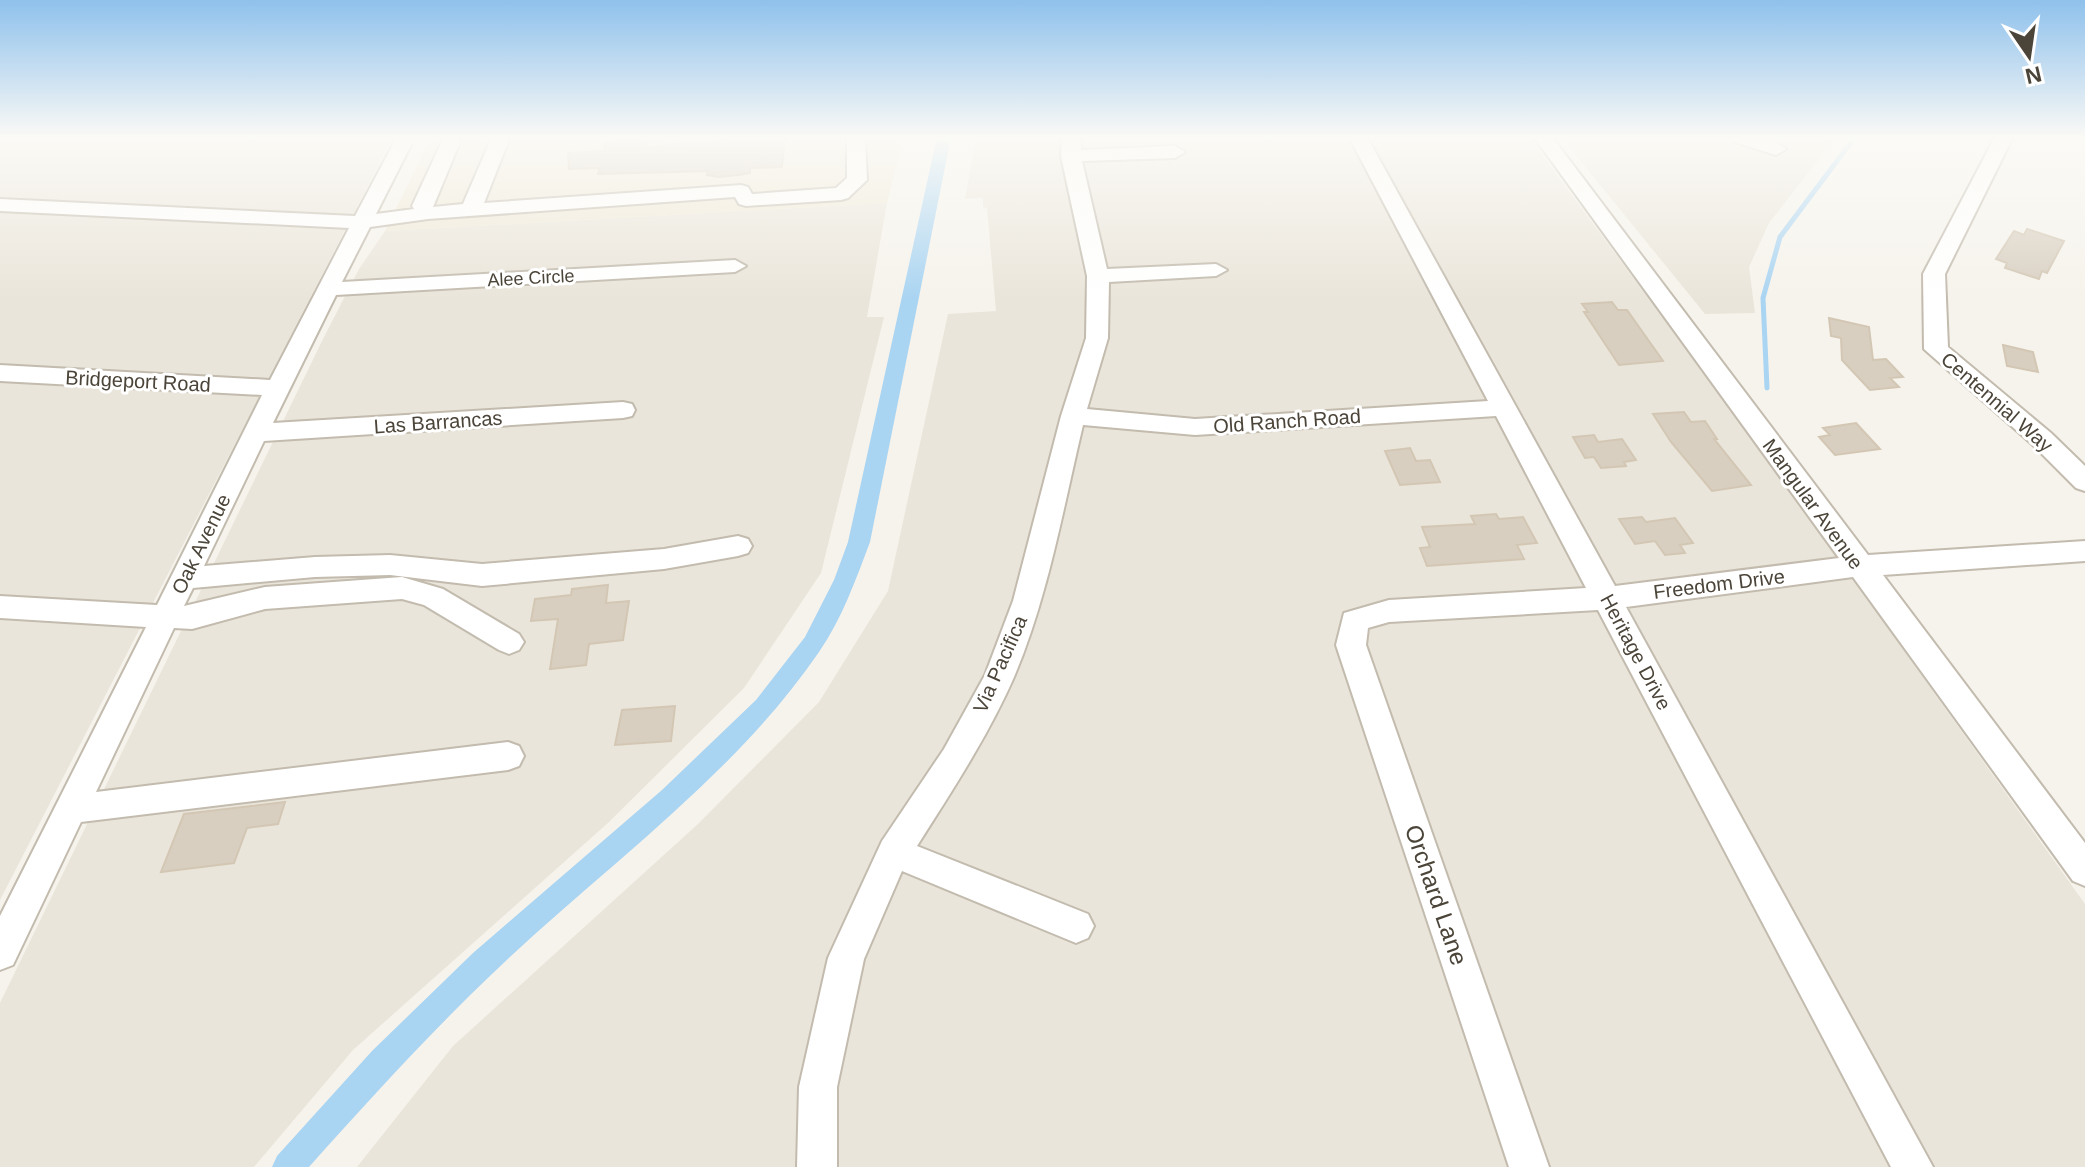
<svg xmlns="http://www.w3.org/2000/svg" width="2085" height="1167" font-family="Arial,sans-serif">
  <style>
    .residential { fill: #eae5da }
    .education { fill: #efe8d6 }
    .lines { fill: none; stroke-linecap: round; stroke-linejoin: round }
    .stream { stroke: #a9d4f2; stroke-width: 5 }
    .canal { fill: #a9d4f2; fill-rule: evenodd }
    .building { fill: #d8cfc1; stroke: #d3c7b4; stroke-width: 2 }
    .minor-casing { stroke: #c2bbae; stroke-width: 4 }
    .minor { fill: #fff; fill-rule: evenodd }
    .labels { text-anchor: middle; stroke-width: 6; stroke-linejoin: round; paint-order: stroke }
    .far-street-label { font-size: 18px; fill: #4b4439; stroke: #fff }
    .street-label { font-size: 20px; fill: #4b4439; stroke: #fff }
    .near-street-label { font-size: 24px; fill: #4b4439; stroke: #fff }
  </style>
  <rect width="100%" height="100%" fill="#f6f3ec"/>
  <path class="residential" d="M 0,137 L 393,137 L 0,900 Z
    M 976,137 L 1529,137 L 1765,456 L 2085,904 L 2085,1167 L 357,1167 L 453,1046 L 698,824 L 819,702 L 888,591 L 948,314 L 996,311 L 987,208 L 983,207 L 983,198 L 965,199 Z
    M 1561,137 L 1836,137 L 1769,223 L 1749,267 L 1755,313 L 1705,314 Z
    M 887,203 L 867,317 L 884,317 L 821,573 L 744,688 L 609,822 L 353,1050 L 254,1167 L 0,1167 L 0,1003 L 323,339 L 359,269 L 385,231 Z"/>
  <path class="education" d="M 431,137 L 904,137 L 887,203 L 385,231 Z"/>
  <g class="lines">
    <path class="stream" d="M 1767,388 L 1763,298 L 1780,237 L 1855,137"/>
    <path class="canal" d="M 937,137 L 951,137 L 870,542 C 856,579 842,619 819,652 C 732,779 602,868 492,974 C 428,1035 368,1101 309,1167 L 272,1167 L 277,1156 L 372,1051 L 473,953 L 662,790 L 756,700 L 805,637 L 834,580 L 848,542 Z"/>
  </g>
  <path class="building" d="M 739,137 L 785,138 L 782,167 L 750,168 L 750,173 L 739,175 L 718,177 L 707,175 L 708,171 L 598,174 L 600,168 L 569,169 L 568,153 L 604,151 L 606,142 L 618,140 L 648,140 L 646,147 Z
    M 2027,229 L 2064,241 L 2047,273 L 2042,271 L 2039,279 L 2005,268 L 2007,263 L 1996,259 L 2014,231 L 2024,235 Z
    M 1612,302 L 1618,310 L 1627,310 L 1663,361 L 1619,365 L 1584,312 L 1588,312 L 1582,304 Z
    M 1829,318 L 1869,327 L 1873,360 L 1886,359 L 1903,377 L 1890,378 L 1899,387 L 1870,390 L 1842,360 L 1841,338 L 1831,336 Z
    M 2003,345 L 2033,352 L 2038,372 L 2007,366 Z
    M 1684,412 L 1691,422 L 1705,421 L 1717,439 L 1714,439 L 1751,485 L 1712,491 L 1671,442 L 1653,414 Z
    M 1856,423 L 1880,449 L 1835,455 L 1819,437 L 1830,435 L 1823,428 Z
    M 1594,435 L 1598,442 L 1622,439 L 1636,460 L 1624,462 L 1626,466 L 1601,468 L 1594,457 L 1585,458 L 1573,437 Z
    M 1410,448 L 1416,461 L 1430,460 L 1440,482 L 1400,485 L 1385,451 Z
    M 1496,514 L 1499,519 L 1523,517 L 1537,543 L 1517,545 L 1524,559 L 1427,566 L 1420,548 L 1430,547 L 1422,527 L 1475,524 L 1471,516 Z
    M 1642,517 L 1646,522 L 1675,518 L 1693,543 L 1680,545 L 1685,553 L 1665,555 L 1655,541 L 1635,544 L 1619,519 Z
    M 608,585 L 606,603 L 629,601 L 623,640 L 589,644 L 586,665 L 550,669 L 558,619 L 531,621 L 535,599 L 571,595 L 572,589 Z
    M 675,706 L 671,741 L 615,745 L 622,710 Z
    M 285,802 L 278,824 L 247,828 L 234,863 L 161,872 L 184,814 Z"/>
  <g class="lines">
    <g class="minor-casing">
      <path id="minor" d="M 397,137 L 415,137 L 376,214 L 414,209 L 412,206 L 444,137 L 462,137 L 433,207 L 463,204 L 492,137 L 510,137 L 484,203 L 741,185 L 748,187 L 752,194 L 836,188 L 847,178 L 847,137 L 865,137 L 867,180 L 848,198 L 841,200 L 746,206 L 739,204 L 735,197 L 428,219 L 370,227 L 342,282 L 735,260 L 746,266 L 735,272 L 336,295 L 273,423 L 623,402 L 632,404 L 635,410 L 632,416 L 623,418 L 264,441 L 204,566 L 315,557 L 390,555 L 482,564 L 664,549 L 738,536 L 748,539 L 752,546 L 748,553 L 738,556 L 664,569 L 482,586 L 390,575 L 315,577 L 193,588 L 184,606 L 265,587 L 402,577 L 443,589 L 519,634 L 524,642 L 519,650 L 509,654 L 499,650 L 424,605 L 402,599 L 265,609 L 192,629 L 174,628 L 96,792 L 508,742 L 519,746 L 524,756 L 519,766 L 508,770 L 81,822 L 13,965 L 0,970 L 0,916 L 146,627 L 0,618 L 0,596 L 157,605 L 262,395 L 0,381 L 0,365 L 270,380 L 349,228 L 0,211 L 0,199 L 355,216 Z
        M 1062,137 L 1080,137 L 1081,150 L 1175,146 L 1185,152 L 1175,158 L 1082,161 L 1107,269 L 1216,264 L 1227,270 L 1216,276 L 1109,282 L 1108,338 L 1087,409 L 1195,419 L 1488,401 L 1349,137 L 1367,137 L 1615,586 L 1839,558 L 1534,137 L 1552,137 L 1868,555 L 2085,541 L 2085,561 L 1883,575 L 2085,843 L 2085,886 L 2073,881 L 1853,577 L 1626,607 L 1933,1167 L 1891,1167 L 1598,610 L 1389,622 L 1368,628 L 1366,645 L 1549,1167 L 1509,1167 L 1336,645 L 1344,613 L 1389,600 L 1586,588 L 1496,416 L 1195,435 L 1083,425 C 1063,509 1048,597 1014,677 C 988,736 952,791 917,846 L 1088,914 L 1094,926 L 1088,938 L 1076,943 L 902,871 L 864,959 L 837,1087 L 837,1167 L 797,1167 L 799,1087 L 828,958 L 882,841 L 944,749 L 985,675 L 1013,601 L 1061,416 L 1086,338 L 1087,276 L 1061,156 Z
        M 1730,137 C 1748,136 1771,136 1786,149 L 1776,155 L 1732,141 Z
        M 1995,137 L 2013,137 L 1945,274 L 1948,347 L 2051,433 L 2085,466 L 2085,491 L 2076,488 L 2033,445 L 1924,349 L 1923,274 Z"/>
    </g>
    <use href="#minor" class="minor"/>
  </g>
  <linearGradient id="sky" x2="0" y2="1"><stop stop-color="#8fc1ec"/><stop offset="0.46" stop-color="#fbfaf6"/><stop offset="1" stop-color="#fbfaf6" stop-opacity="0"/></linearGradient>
  <rect width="2085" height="300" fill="url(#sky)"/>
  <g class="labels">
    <g class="far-street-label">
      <text transform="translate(531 278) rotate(-3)" y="6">Alee Circle</text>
    </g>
    <g class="street-label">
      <text transform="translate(138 381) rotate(3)" y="7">Bridgeport Road</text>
      <text transform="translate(1997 402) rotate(41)" y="7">Centennial Way</text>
      <text transform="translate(1287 421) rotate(-4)" y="7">Old Ranch Road</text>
      <text transform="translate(438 422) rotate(-4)" y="7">Las Barrancas</text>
      <text transform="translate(1813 504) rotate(54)" y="7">Mangular Avenue</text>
      <text transform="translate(201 544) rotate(-64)" y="7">Oak Avenue</text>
      <text transform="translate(1719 584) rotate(-7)" y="7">Freedom Drive</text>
      <text transform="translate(1636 652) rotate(62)" y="7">Heritage Drive</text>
      <text transform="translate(1000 664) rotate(-66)" y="7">Via Pacifica</text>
    </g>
    <g class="near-street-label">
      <text transform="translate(1436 895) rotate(71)" y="8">Orchard Lane</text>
    </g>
  </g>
  <g transform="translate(2029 56) rotate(167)" stroke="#ffffff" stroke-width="6" paint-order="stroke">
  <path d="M0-6L14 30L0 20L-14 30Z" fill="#4b4439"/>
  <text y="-12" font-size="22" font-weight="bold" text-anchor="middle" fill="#4b4439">N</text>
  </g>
</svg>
